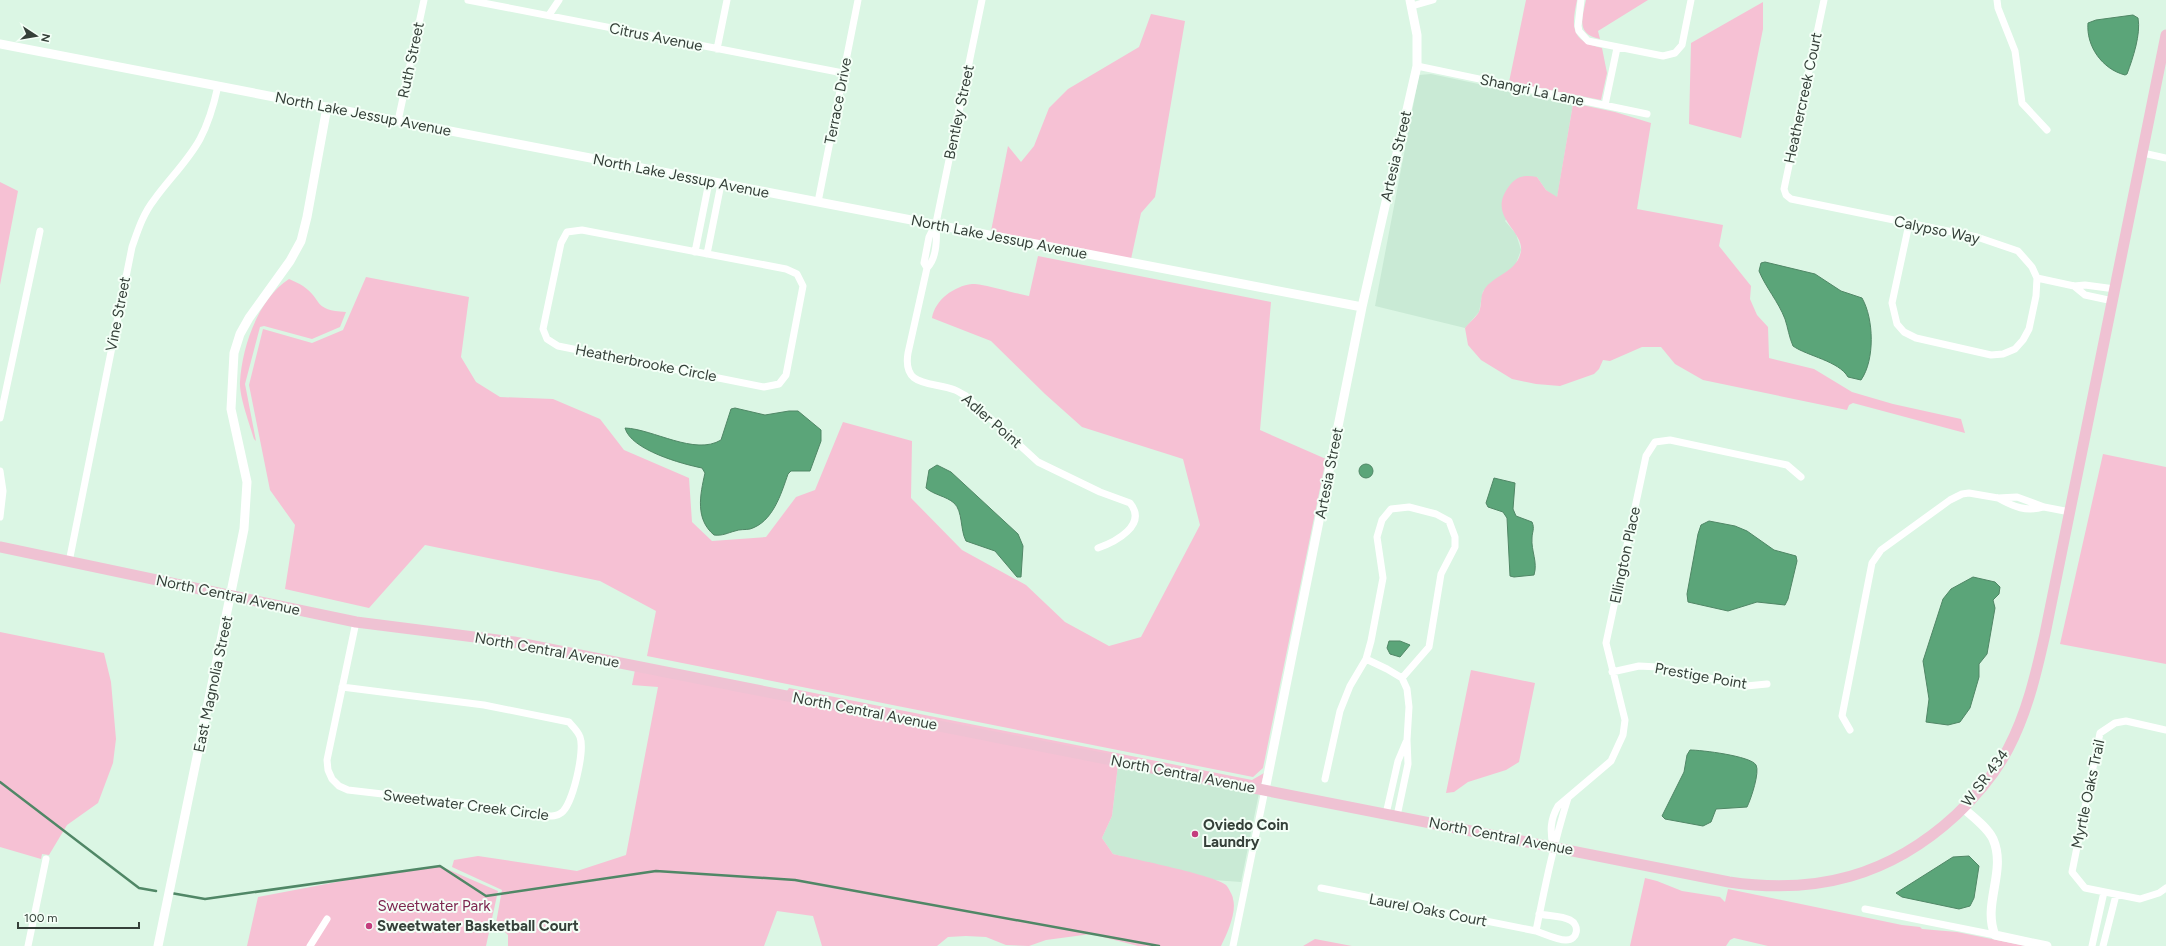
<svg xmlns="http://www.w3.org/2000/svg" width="2166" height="946" font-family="Figtree,sans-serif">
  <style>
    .built { fill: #c9ead5 }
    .green { fill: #f6c1d4 }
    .water { fill: #5ba579; stroke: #508766 }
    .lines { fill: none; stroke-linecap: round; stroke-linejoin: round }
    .stream { stroke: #508766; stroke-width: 2.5 }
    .minor { stroke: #fff; stroke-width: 7 }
    .tertiary { stroke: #fff; stroke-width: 9 }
    .primary { stroke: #efc2d3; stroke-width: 11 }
    .poi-dot { fill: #c43d7e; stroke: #f4fff7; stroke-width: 1.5 }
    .labels { text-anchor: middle; stroke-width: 4; stroke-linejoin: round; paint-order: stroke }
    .street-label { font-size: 15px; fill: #354039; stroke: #f4fff7 }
    .poi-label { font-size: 15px; font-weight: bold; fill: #354039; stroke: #f4fff7; text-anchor: start }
    .park-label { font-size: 15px; fill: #7d254f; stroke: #f4fff7 }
  </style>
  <rect width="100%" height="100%" fill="#dbf6e4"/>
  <path class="built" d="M 1431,74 L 1573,104 L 1557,198 L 1546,190 L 1537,177 L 1505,221 L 1516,234 L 1521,250 L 1515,266 L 1483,291 L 1479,312 L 1465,328 L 1375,306 L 1419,75 Z
    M 1118,765 L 1259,793 L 1241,882 L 1213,880 L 1113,854 L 1102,838 L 1112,816 Z"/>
  <path class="green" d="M 1526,0 L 1577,0 C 1571,28 1571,41 1602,48 L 1607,73 L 1601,100 L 1509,82 Z
    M 1586,0 L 1648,0 L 1598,31 L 1600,39 C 1576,34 1582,19 1586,0 Z
    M 1763,2 L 1763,29 L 1741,138 L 1689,124 L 1691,43 Z
    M 1151,14 L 1185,21 L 1155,197 L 1141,213 L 1131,259 L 991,231 L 1008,146 L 1021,162 L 1034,146 L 1049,108 L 1068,89 L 1139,47 Z
    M 1563,101 L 1615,112 L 1651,123 L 1637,209 L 1723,225 L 1719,246 L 1751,286 L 1750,299 L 1757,315 L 1768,327 L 1769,358 L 1814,369 L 1852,392 L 1893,404 L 1961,419 L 1965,433 L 1853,403 L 1849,405 L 1847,410 L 1703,380 L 1675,364 L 1661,347 L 1642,347 L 1610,361 L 1603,360 L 1599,369 L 1594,374 L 1560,386 L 1536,384 L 1512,379 L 1481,360 L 1468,345 L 1465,328 C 1469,323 1476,317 1479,312 C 1482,305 1480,296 1484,290 C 1494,274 1517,273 1521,251 C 1524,230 1485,216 1510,185 C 1518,175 1526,175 1537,177 L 1546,190 L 1557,197 L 1573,104 Z
    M 0,182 L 18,191 L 0,285 Z
    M 1038,256 L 1271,302 L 1260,430 L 1326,459 L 1263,768 L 1253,777 L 647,656 L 656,611 L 600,581 L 425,545 L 369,608 L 285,589 L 295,525 L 270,490 L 249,385 L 263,329 L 312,343 L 343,330 L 366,277 L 469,297 L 461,357 L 476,382 L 500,397 L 553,399 L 600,419 L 624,450 L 689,478 L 692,522 L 712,541 L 766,537 L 796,497 L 815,490 L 843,422 L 912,441 L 911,498 L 962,550 L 1026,585 L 1065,622 L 1109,646 L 1141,637 L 1200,525 L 1183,459 L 1082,427 L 1045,394 L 991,341 L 932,318 C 935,300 954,286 972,284 C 981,283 1017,294 1029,296 Z
    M 289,279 C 293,281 299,283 303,286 C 324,301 312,310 346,312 L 340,327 L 312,339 L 264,326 L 260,327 L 245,384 L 256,441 L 254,439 C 250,425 239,396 240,382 C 242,347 258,299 289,279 Z
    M 2103,454 L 2166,467 L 2166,664 L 2060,644 Z
    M 0,632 L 104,653 L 111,682 L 116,739 L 113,763 L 98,803 L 67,825 L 49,855 L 42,854 L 41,859 L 0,847 Z
    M 635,670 L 1118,765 L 1112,816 L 1102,838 L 1113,854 C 1133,859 1214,875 1226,885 C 1228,887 1233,896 1233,899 C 1237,912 1227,934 1221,946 L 1138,946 L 1091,934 L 1046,940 L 1029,946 L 1006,945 L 986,937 L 966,936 L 948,937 L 937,946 L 822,946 L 813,916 L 777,911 L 764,946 L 508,946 L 508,935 L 496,923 L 502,890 L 452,867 L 454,860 L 478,856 L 577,871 L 626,855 L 658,687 L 632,685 Z
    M 1471,670 L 1535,683 L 1519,762 L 1506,770 L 1468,782 L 1454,792 L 1446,793 Z
    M 789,688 L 1252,780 L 1264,773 L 1261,785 L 787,691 Z
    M 440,866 L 498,891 L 486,946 L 247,946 L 258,897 L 363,877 Z
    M 1645,878 L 1657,881 L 1682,891 L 1720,897 L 1725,902 L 1728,889 L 1902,925 L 1920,927 L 1922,929 L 1957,932 L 2026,946 L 1768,946 L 1734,938 L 1730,940 L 1726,946 L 1630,946 Z
    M 1315,939 L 1352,946 L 1303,946 Z"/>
  <path class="water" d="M 2133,15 L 2138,18 C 2141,34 2133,58 2127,74 L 2125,75 C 2102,69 2086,46 2088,23 L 2096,20 Z
    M 1765,262 L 1815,274 L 1841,291 L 1862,298 C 1874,319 1875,360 1861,380 L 1848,377 C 1839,361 1807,356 1793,346 C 1789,337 1788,328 1785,319 C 1778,301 1766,288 1759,271 L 1761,263 Z
    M 735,408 L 765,415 L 789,411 L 798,411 L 821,430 L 821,441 L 810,471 L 791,471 L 788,474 C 781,494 773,522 750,529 C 745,530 740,529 735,531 C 727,533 723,536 714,535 C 695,519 700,495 705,473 L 702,468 C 682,464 631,450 625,428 C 653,429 695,456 721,440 L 731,409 Z
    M1359 471a7 7 0 1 1 14 0a7 7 0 1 1-14 0Z
    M 937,465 L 951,472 L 1018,534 L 1023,546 L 1021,577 L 1017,577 L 995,551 L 966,541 C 960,530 963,511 954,503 C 946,496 934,495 926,488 L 929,470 Z
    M 1494,478 L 1515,483 L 1513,509 L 1516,516 L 1532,522 C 1535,529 1532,532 1532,538 C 1531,551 1538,562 1534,575 L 1514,577 L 1510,576 L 1507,518 L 1503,512 L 1488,507 L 1486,503 Z
    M 1709,521 L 1735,526 L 1747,531 L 1774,550 L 1796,556 L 1797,561 L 1788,599 L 1785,605 L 1757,602 L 1728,611 L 1688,602 L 1687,594 L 1698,534 L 1701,525 Z
    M 1973,577 L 1995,582 L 2000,587 L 1999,594 L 1993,600 L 1995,608 L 1987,654 L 1979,664 L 1979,677 L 1970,708 L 1960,722 L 1948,725 L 1926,722 L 1929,699 L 1923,661 L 1943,599 L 1951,589 Z
    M 1389,641 L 1400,641 L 1410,645 L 1400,657 L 1390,654 L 1387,648 Z
    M 1690,750 C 1701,750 1751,756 1756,765 C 1760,772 1751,799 1747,807 L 1716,809 L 1711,822 L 1703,826 L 1665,819 L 1662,816 L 1684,772 L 1687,755 Z
    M 1969,856 L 1979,866 L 1974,898 L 1970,906 L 1959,909 L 1902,897 L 1896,893 L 1953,857 Z"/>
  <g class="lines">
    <path class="stream" d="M 0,782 L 139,888 L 156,891
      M 171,893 L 205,899 L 440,866 L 486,896 L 656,871 L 795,880 L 1159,946"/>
    <path class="minor" d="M 468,0 L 843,73
      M 982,0 L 936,223 L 929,237 L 924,263 L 927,268 L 908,353 C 902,389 933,381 955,390 C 958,391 962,394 966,396 L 1038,462 L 1100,492 L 1130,503 C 1148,525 1115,542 1098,548
      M 1581,0 L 1578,26 L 1579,31 L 1588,41 L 1663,56 L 1675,53 L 1682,45 L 1691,0
      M 1824,0 L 1784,189 L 1786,195 L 1791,199 L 1977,237 L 2018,251 L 2032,267 L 2037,278 L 2036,296 L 2029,329 L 2023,340 L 2015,349 L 2003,354 L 1991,355 L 1916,338 L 1904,332 L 1897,324 L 1892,303 L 1909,224
      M 1997,0 L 1998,8 L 2015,51 L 2022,103 L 2047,130
      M 1412,6 L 1433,0
      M 549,15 L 559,0
      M 717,49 L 727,0
      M 1417,66 L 1647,114
      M 1605,105 L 1617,48
      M 398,121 L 424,0
      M 2143,153 L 2166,158
      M 818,202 L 858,0
      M 582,230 L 786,269 L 797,274 L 803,286 L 786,375 L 779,384 L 764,387 L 558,346 L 547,339 L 543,329 L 561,243 L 567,232 Z
      M 695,252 L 709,182
      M 707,254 L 721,184
      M 927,268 C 937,258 937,239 936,226
      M 2037,278 L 2074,286 L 2085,285 L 2115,289
      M 2074,286 L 2085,295 L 2113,301
      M 0,418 L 40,231
      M 0,471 L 3,491 L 0,517
      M 1998,498 C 2014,507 2026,512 2044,507
      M 69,562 L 132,247 C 138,230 143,214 154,200 C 169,179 188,161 200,139 C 209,122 214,104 218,86
      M 1366,659 L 1387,669 L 1402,678 L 1407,689 L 1409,707 L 1407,740 L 1408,764 L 1397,816
      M 1612,672 L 1639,666 L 1658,667 L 1746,686 L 1767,684
      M 342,687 L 484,705 L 569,722 C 573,727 578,731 580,737 C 585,750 573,805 561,813 C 556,817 550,816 543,816 L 460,803 L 348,790 L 339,786 L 332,779 L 328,770 L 327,760 L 356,622
      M 1850,730 L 1842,716 L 1872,563 L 1881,550 L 1950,500 L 1962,494 L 1969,493 L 1998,498 L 2017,497 L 2044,507 L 2070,512
      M 2166,730 L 2126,721 L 2115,723 L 2100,733 L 2072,872 L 2085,888 L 2140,899 L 2159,893 L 2166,888
      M 1325,779 L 1340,711 L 1350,686 L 1366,659 L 1371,641 L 1383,578 L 1377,537 L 1382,520 L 1391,509 L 1409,507 L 1436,514 L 1449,521 L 1455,537 L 1455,547 L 1441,574 L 1429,647 L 1402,678
      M 1386,814 L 1398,761 L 1406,742
      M 1553,846 C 1550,831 1550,820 1558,806 L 1611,761 L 1623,735 L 1625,720 L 1606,643 L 1646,456 L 1655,442 L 1670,440 L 1787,465 L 1801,477
      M 1321,888 L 1536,931 C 1545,934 1557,940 1566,940 C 1578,940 1580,925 1570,920 C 1562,916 1549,916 1539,914
      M 1865,909 L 1995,935
      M 1536,931 C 1545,886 1554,842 1568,798
      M 28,946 L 46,859
      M 310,946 L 327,919
      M 1233,946 L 1265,790
      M 2092,946 L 2104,892
      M 2103,946 L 2116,895"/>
    <path class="tertiary" d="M 0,44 L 1362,307
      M 1265,790 L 1362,307 L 1417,66 L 1417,35 L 1410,0
      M 1963,808 C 1973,817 1987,827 1993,839 C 2007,871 1982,904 1995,935 L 2047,946
      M 158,946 L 244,529 L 247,482 L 231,409 L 234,353 L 240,334 L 249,318 L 290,261 L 301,241 L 307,217 L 327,107"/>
    <path class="primary" d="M 0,547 L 356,622 L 514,642 L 1729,882 C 1816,895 1890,876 1956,815 C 1976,796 1995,774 2008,749 C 2027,713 2036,674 2045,634 L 2166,35"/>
  </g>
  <g class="poi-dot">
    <circle cx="1195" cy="834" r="4"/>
    <circle cx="369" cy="926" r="4"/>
  </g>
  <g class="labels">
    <g class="street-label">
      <text transform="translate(656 37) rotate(11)" y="5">Citrus Avenue</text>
      <text transform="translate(411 60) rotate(-78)" y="5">Ruth Street</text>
      <text transform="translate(1532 90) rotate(12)" y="5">Shangri La Lane</text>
      <text transform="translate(1803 98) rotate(-78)" y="5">Heathercreek Court</text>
      <text transform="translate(838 101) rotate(-79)" y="5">Terrace Drive</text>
      <text transform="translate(959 112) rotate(-78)" y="5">Bentley Street</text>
      <text transform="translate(363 114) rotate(11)" y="5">North Lake Jessup Avenue</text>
      <text transform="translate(1396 156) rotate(-77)" y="5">Artesia Street</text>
      <text transform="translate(681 176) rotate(11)" y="5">North Lake Jessup Avenue</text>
      <text transform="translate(1937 230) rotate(12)" y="5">Calypso Way</text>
      <text transform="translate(999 237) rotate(11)" y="5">North Lake Jessup Avenue</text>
      <text transform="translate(118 314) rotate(-79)" y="5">Vine Street</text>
      <text transform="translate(646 363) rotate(11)" y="5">Heatherbrooke Circle</text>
      <text transform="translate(992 421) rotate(41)" y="5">Adler Point</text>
      <text transform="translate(1329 473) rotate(-79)" y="5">Artesia Street</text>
      <text transform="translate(1625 555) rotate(-78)" y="5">Ellington Place</text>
      <text transform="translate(228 595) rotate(12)" y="5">North Central Avenue</text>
      <text transform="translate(547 650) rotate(10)" y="5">North Central Avenue</text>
      <text transform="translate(1701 676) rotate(10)" y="5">Prestige Point</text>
      <text transform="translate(213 684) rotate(-78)" y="5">East Magnolia Street</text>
      <text transform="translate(865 711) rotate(11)" y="5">North Central Avenue</text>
      <text transform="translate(1183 774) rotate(11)" y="5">North Central Avenue</text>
      <text transform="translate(1985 778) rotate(-53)" y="5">W SR 434</text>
      <text transform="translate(2088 794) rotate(-78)" y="5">Myrtle Oaks Trail</text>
      <text transform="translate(466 805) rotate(7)" y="5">Sweetwater Creek Circle</text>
      <text transform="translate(1501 836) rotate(11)" y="5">North Central Avenue</text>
      <text transform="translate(1428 910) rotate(11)" y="5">Laurel Oaks Court</text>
    </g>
    <g class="poi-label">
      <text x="1203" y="830">Oviedo Coin<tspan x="1203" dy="17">Laundry</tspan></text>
      <text x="377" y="931">Sweetwater Basketball Court</text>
    </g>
    <g class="park-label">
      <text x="434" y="911">Sweetwater Park</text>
    </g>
  </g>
  <g transform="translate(36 36) rotate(102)" stroke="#f4fff7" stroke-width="3" paint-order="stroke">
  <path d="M0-3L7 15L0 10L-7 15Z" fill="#354039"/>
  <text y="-6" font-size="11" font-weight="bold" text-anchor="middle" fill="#354039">N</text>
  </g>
  <path d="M18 922v6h121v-6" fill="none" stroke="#354039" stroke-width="2"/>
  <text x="24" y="922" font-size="12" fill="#354039" stroke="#f4fff7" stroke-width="3" paint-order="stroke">100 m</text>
</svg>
